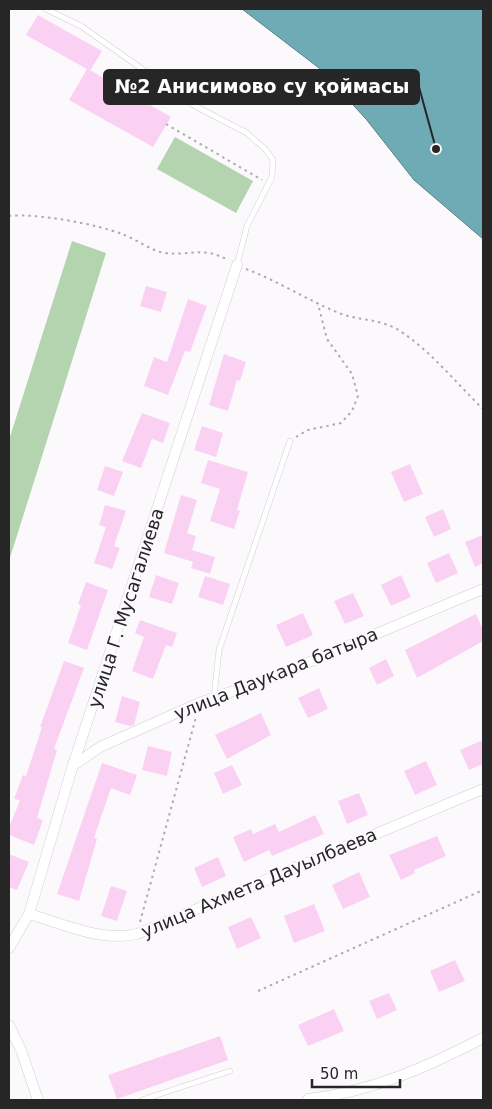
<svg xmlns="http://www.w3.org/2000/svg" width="492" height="1109" font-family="'DejaVu Sans',sans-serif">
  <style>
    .green { fill: #b4d4af }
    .water { fill: #6eabb5; stroke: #59838a }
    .building { fill: #fbd1f3 }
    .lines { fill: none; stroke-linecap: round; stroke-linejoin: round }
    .service-casing { stroke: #d1ced2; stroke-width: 6 }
    .minor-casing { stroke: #d1ced2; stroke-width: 11 }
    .path { stroke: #adabae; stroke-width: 2; stroke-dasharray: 2.5 4; stroke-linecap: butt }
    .service { stroke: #fff; stroke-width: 5 }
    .minor { stroke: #fff; stroke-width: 10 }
    .labels { text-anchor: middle; stroke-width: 4.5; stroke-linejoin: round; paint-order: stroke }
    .street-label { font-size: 18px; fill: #272627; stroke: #fcf9fd }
    .leader { fill: none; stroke: #272627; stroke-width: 2 }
    .callout-dot { fill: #272627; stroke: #fcf9fd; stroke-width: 2 }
    .callout { fill: #272627; stroke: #272627; stroke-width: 2 }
    .callout-label { font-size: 19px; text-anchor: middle; font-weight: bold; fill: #fff }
  </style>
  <rect width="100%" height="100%" fill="#fcf9fd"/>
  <path class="green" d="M 175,137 L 253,181 L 236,213 L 157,169 Z
    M 72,241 L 106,253 L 9,561 L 9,440 Z"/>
  <path class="water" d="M 242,9 L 483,9 L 483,239 L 414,180 L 366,119 L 319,68 Z"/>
  <path class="building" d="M 38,15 L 102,51 L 90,71 L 88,69 L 171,117 L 153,147 L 69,100 L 87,69 L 26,35 Z
    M 146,286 L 167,292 L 161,312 L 140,306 Z
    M 188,299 L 207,306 L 190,352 L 185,351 L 168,395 L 144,386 L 154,357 L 167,362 Z
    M 224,354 L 246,362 L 240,381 L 237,380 L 228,411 L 209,405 Z
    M 142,413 L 170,423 L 163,443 L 152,439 L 141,468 L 122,461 Z
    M 202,426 L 223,433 L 216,457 L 194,450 Z
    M 208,460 L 248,472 L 237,510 L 240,511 L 234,529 L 210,521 L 220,489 L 201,483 Z
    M 410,464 L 423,494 L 404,502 L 391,472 Z
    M 105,466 L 123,472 L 114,496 L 97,490 Z
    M 181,495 L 197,500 L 187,533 L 196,536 L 192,550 L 215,557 L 210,574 L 191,568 L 193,562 L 164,553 Z
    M 105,505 L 126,511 L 114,546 L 120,548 L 112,569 L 94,563 L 106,527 L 99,525 Z
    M 443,509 L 451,529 L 434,537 L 425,517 Z
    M 483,535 L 483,563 L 475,567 L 465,542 Z
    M 449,553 L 458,573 L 436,583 L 427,563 Z
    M 156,575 L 179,583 L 172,604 L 149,597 Z
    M 401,575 L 411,597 L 391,606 L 381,585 Z
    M 205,576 L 230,584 L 223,605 L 198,597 Z
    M 86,582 L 108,590 L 87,650 L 68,643 L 81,605 L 78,604 Z
    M 353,593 L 364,616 L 345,624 L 334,601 Z
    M 303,613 L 313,635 L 286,647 L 276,625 Z
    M 476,614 L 483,630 L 483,641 L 417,678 L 405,650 Z
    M 140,620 L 177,633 L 172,647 L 166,645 L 153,679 L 132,671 L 144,637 L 135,633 Z
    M 386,659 L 394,676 L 377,685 L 369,668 Z
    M 64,661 L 84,668 L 54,749 L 57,750 L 37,818 L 43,820 L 34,845 L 9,835 L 9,828 L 20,800 L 14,799 L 23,775 L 26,776 L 42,727 L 40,727 Z
    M 319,688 L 328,709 L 308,718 L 298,698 Z
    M 122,696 L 140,702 L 134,725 L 130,726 L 115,722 Z
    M 261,713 L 271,735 L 227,759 L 215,735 Z
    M 483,740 L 483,764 L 469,770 L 460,750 Z
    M 148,746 L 172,752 L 167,776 L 142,770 Z
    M 426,761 L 437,785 L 415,795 L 404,771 Z
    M 102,763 L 137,775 L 130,795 L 111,788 L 94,838 L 97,839 L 79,901 L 57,894 Z
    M 232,765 L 242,785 L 223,794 L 214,773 Z
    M 359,793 L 368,815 L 347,824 L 338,801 Z
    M 315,815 L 324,834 L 272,856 L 269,850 L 244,862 L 233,837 L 251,829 L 253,834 L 275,824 L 279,832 Z
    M 437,836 L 446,856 L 414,870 L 415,873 L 401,880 L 389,855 Z
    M 9,854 L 29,862 L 17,890 L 9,887 Z
    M 218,857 L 226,876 L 202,887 L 194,868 Z
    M 359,872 L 370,897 L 343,909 L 332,885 Z
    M 111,886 L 127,891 L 117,921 L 101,916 Z
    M 314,904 L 325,931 L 294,943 L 284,916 Z
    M 251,917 L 261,938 L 237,949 L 228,927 Z
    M 455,960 L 465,981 L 439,992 L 430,971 Z
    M 389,993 L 397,1010 L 377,1019 L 369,1001 Z
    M 334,1009 L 344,1031 L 308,1046 L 298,1025 Z
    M 220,1036 L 228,1060 L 117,1099 L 108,1075 Z"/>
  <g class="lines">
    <g class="service-casing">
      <path id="service" d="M 46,9 L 81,26 L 195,106 L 247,133 L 266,150 L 273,160 L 272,177 L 247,226 L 237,265
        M 214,698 L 219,650 L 290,441
        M 142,1100 L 230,1071"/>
    </g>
    <g class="minor-casing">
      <path id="minor" d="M 74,765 L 100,747 L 199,703 L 271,678 L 483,589
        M 29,914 C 64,924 101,942 137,934 L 483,789
        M 9,948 L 29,914 L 73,765 L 237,265
        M 9,1025 L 21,1050 L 38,1100
        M 308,1099 C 371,1092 427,1067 483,1038"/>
    </g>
    <path class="path" d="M 166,124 L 262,180
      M 9,216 C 37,213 96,224 122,234 C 136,239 151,251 165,253 C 191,256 203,246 228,260
      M 246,269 C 278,281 307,300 339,313 C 358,321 380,318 400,331 C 432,352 456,383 483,409
      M 296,437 L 308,430 L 341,423 L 352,411 L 358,396 L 352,374 L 327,339 L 318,304
      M 140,922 L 196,717
      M 258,991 L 483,890"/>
    <use href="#service" class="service"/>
    <use href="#minor" class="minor"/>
  </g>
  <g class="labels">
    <g class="street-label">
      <text transform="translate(126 608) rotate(-72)" y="6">улица Г. Мусагалиева</text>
      <text transform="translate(276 674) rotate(-22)" y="6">улица Даукара батыра</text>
      <text transform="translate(259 883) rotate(-23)" y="6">улица Ахмета Дауылбаева</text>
    </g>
  </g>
  <path class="leader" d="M436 149L419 87"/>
  <circle class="callout-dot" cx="436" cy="149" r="5"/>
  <rect class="callout" x="104" y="70" width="315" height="34" rx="5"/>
  <g class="callout-label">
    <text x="262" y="93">№2 Анисимово су қоймасы</text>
  </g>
  <rect width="492" height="1109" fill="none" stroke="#272627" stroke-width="20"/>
  <path d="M312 1079v8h88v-8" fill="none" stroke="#272627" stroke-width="2.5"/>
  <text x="320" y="1079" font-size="15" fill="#272627" stroke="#fcf9fd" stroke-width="4" paint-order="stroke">50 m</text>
</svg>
